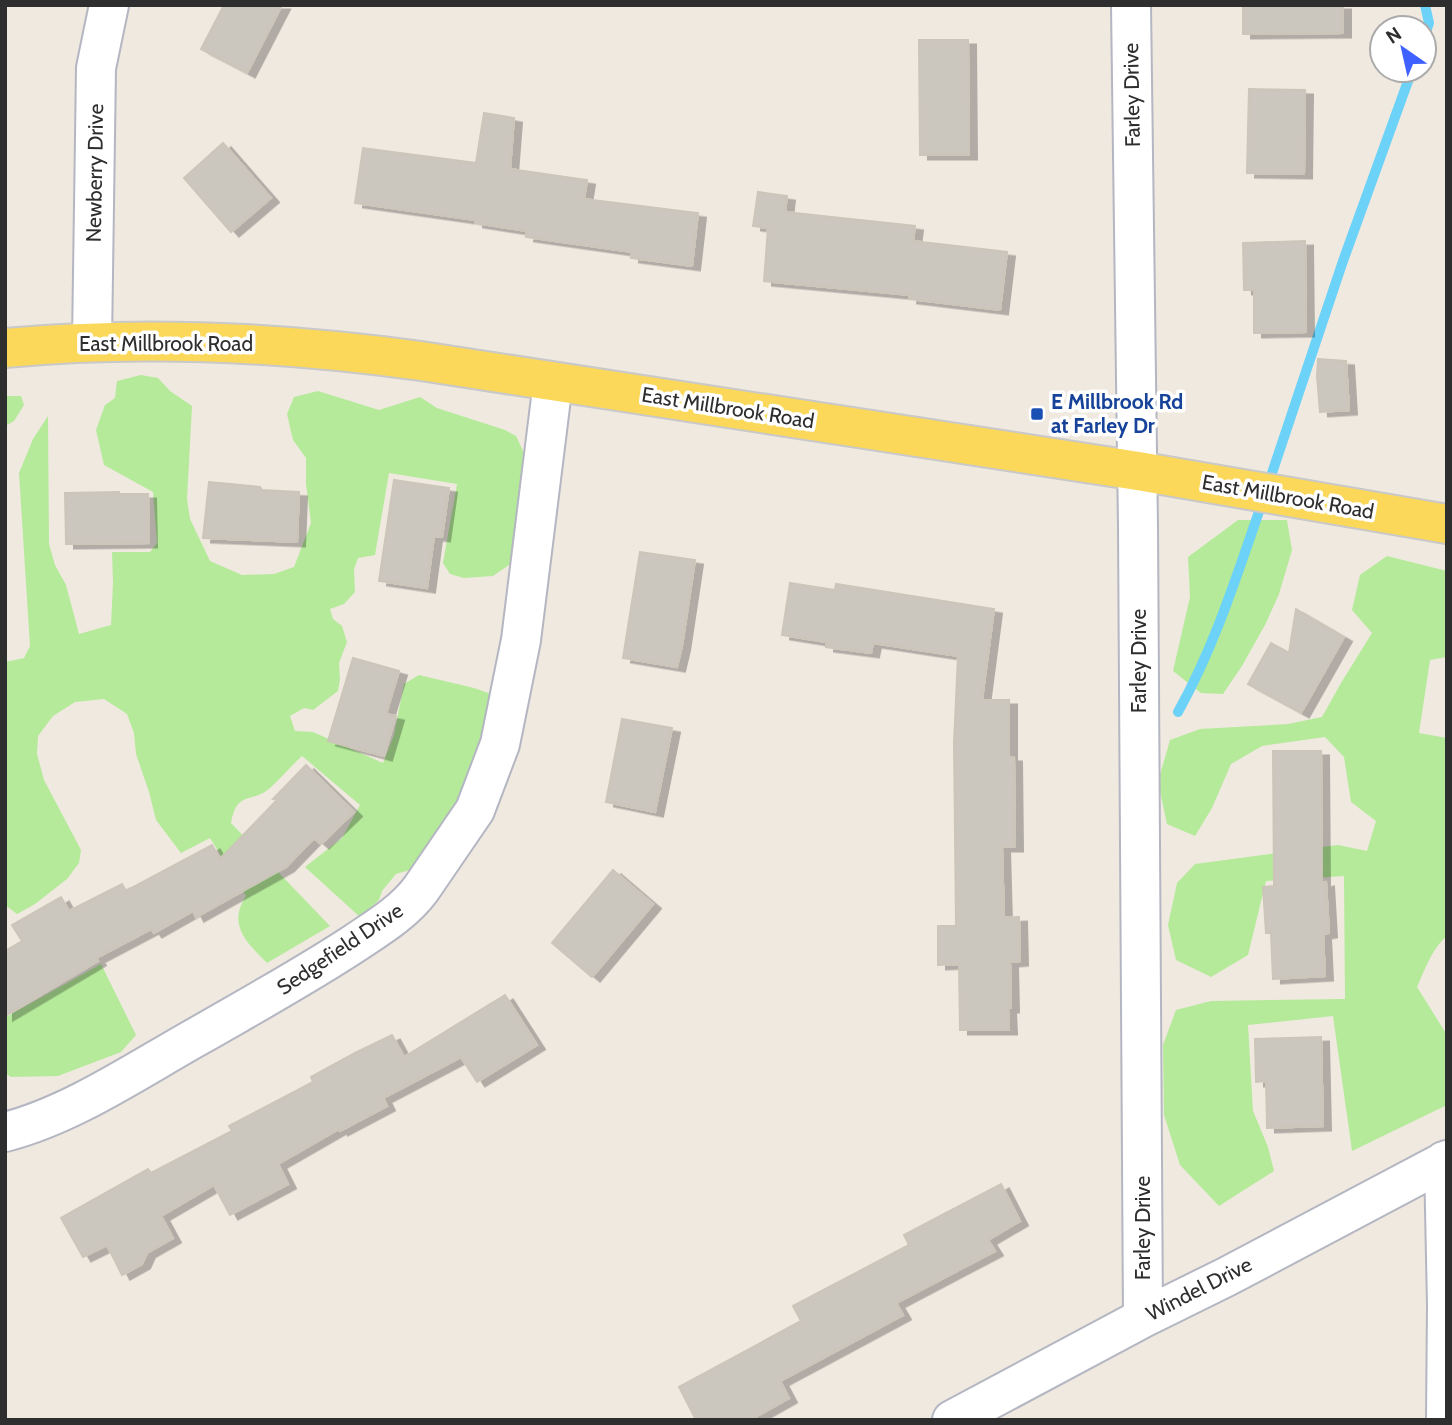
<svg xmlns="http://www.w3.org/2000/svg" width="1452" height="1425" font-family="Cabin,sans-serif">
  <style>
    .green { fill: #b4ea99 }
    .lines { fill: none; stroke-linecap: round; stroke-linejoin: round }
    .stream { stroke: #6dd2f8; stroke-width: 10 }
    .building { fill: #cbc7be; stroke: #ccc5b9; stroke-width: 2; filter: url(#shadow) }
    .street-casing { stroke: #b4b6c2; stroke-width: 42 }
    .primary-casing { stroke: #c9c9c9; stroke-width: 42 }
    .street { stroke: #fff; stroke-width: 38 }
    .primary { stroke: #fbd75a; stroke-width: 38 }
    .transit-dot { fill: #1a4fb4; stroke: #fff; stroke-width: 2.5 }
    .labels { text-anchor: middle; stroke-width: 7; stroke-linejoin: round; paint-order: stroke }
    .street-label { font-size: 21px; fill: #2e2e2e; stroke: #fff }
    .transit-label { font-size: 21px; font-weight: bold; fill: #164399; stroke: #fff; text-anchor: start }
  </style>
  <defs>
    <filter id="shadow"><feDropShadow dx="8" dy="4.5" stdDeviation="0" flood-color="#0004"/></filter>
  </defs>
  <rect width="100%" height="100%" fill="#f0e9e0"/>
  <path class="green" d="M 141,375 L 158,378 L 170,391 L 192,406 L 187,499 L 190,519 L 210,561 L 242,575 L 274,574 L 294,567 L 311,523 L 306,484 L 306,458 L 293,440 L 287,414 L 294,397 L 318,391 L 379,410 L 420,397 L 437,408 L 505,430 L 516,436 L 534,474 L 522,556 L 493,576 L 464,578 L 450,574 L 443,563 L 457,484 L 389,473 L 375,555 L 358,558 L 354,569 L 355,592 L 344,604 L 330,609 L 333,619 L 342,626 L 347,642 L 339,663 L 340,679 L 338,691 L 313,710 L 304,708 L 290,716 L 295,731 L 313,732 L 383,763 L 394,735 L 404,684 L 419,675 L 474,688 L 491,694 L 481,771 L 413,869 L 396,874 L 382,891 L 379,900 L 360,917 L 305,867 L 342,838 L 360,805 L 302,756 C 291,766 281,778 270,788 C 251,804 237,790 231,823 L 330,926 L 267,963 C 247,943 227,925 246,896 L 210,838 L 181,853 L 156,820 L 149,792 L 136,754 L 134,733 L 127,714 L 104,699 L 75,702 L 53,716 L 38,736 L 37,754 L 44,780 L 81,850 L 79,863 L 67,879 L 35,904 L 17,914 L 5,905 L 5,662 L 24,658 L 30,646 L 19,473 L 33,439 L 48,416 L 49,544 L 55,565 L 66,585 L 79,634 L 111,625 L 113,583 L 112,552 L 150,552 L 157,543 L 153,492 L 104,465 L 96,430 L 105,405 L 115,398 L 117,381 Z
    M 5,396 L 21,396 L 24,405 L 14,421 L 5,426 Z
    M 1238,520 L 1287,520 L 1292,550 L 1279,594 L 1266,623 L 1242,666 L 1223,694 L 1201,693 L 1173,671 L 1190,597 L 1188,557 Z
    M 1387,556 L 1447,571 L 1447,657 L 1430,660 L 1419,733 L 1447,738 L 1447,936 C 1432,948 1425,970 1417,987 L 1447,1035 L 1447,1105 L 1352,1151 L 1333,1016 L 1248,1025 L 1253,1111 L 1268,1147 L 1274,1171 L 1219,1206 L 1180,1165 L 1164,1115 L 1163,1045 L 1176,1010 L 1211,1001 L 1345,999 L 1344,876 L 1266,881 L 1248,955 L 1211,977 L 1176,960 L 1168,925 L 1177,883 L 1195,864 L 1338,845 L 1367,851 L 1376,821 L 1351,802 L 1344,757 L 1325,737 L 1262,746 L 1231,764 L 1212,808 L 1195,836 L 1167,824 L 1158,782 L 1170,740 L 1200,729 L 1288,724 L 1322,717 L 1341,683 L 1372,633 L 1352,610 L 1360,575 Z
    M 101,964 L 136,1035 L 121,1052 L 58,1076 L 11,1077 L 5,1073 L 5,1016 L 6,1017 Z"/>
  <g class="lines">
    <path class="stream" d="M 1424,37 L 1429,23 L 1425,5
      M 1268,485 L 1343,261 L 1412,70
      M 1178,712 C 1215,646 1238,572 1263,500"/>
  </g>
  <path class="building" d="M 224,5 L 282,5 L 247,73 L 201,49 Z
    M 1243,5 L 1343,5 L 1343,33 L 1243,34 Z
    M 919,40 L 968,40 L 969,155 L 920,155 Z
    M 1249,89 L 1305,90 L 1304,174 L 1247,173 Z
    M 484,113 L 514,118 L 510,169 L 587,180 L 584,199 L 698,213 L 692,266 L 631,258 L 632,252 L 526,237 L 527,231 L 475,223 L 475,220 L 355,203 L 363,148 L 476,163 Z
    M 223,143 L 271,198 L 231,232 L 184,178 Z
    M 758,192 L 787,196 L 785,212 L 915,226 L 913,241 L 1007,252 L 1000,310 L 909,299 L 910,295 L 764,281 L 768,228 L 753,226 Z
    M 1305,241 L 1306,332 L 1254,333 L 1254,290 L 1244,290 L 1243,243 Z
    M 1318,359 L 1346,361 L 1349,410 L 1320,412 L 1317,376 Z
    M 394,480 L 449,488 L 442,537 L 434,536 L 427,588 L 379,581 Z
    M 209,482 L 260,487 L 262,490 L 299,492 L 297,542 L 203,538 Z
    M 119,492 L 119,494 L 148,494 L 149,543 L 66,544 L 65,493 Z
    M 640,552 L 695,560 L 682,646 L 677,667 L 623,658 Z
    M 790,583 L 835,590 L 836,584 L 994,609 L 982,700 L 1009,700 L 1009,757 L 1014,757 L 1015,847 L 1002,847 L 1004,918 L 1019,917 L 1020,961 L 1010,962 L 1011,1008 L 1008,1008 L 1009,1030 L 960,1030 L 959,964 L 938,965 L 938,926 L 956,926 L 954,743 L 958,656 L 873,643 L 871,653 L 826,647 L 826,642 L 782,635 Z
    M 1296,609 L 1344,637 L 1301,713 L 1248,684 L 1271,643 L 1289,653 Z
    M 353,658 L 399,671 L 386,714 L 396,716 L 384,756 L 328,741 Z
    M 622,719 L 672,728 L 655,812 L 606,802 Z
    M 1273,751 L 1321,751 L 1322,883 L 1326,882 L 1329,933 L 1323,934 L 1325,976 L 1273,979 L 1271,933 L 1266,933 L 1263,887 L 1274,886 Z
    M 306,765 L 354,812 L 321,844 L 314,838 L 286,867 L 196,917 L 193,911 L 154,933 L 151,929 L 96,958 L 98,961 L 5,1016 L 5,951 L 22,941 L 12,925 L 61,897 L 69,911 L 122,884 L 126,891 L 212,845 L 220,859 L 277,800 L 273,799 Z
    M 613,870 L 653,904 L 592,977 L 552,943 Z
    M 505,995 L 537,1045 L 477,1082 L 461,1057 L 383,1098 L 387,1106 L 340,1131 L 339,1129 L 278,1164 L 288,1184 L 230,1215 L 214,1185 L 161,1216 L 173,1238 L 147,1253 L 142,1264 L 122,1275 L 107,1245 L 83,1257 L 61,1218 L 148,1169 L 151,1173 L 232,1131 L 229,1126 L 313,1082 L 311,1077 L 355,1053 L 392,1035 L 404,1057 Z
    M 1321,1037 L 1323,1126 L 1267,1128 L 1266,1081 L 1256,1082 L 1255,1039 Z
    M 1001,1184 L 1020,1221 L 988,1240 L 995,1251 L 896,1303 L 903,1315 L 780,1381 L 789,1398 L 750,1420 L 696,1420 L 679,1387 L 801,1321 L 793,1306 L 909,1245 L 904,1235 Z"/>
  <g class="lines">
    <g class="street-casing">
      <path id="street" d="M 1131,5 L 1138,527 L 1143,1318
        M 92,342 L 96,68 L 109,5
        M 5,1132 C 72,1115 139,1069 200,1035 C 252,1005 305,976 355,943 C 379,927 404,912 421,889 L 475,810 L 500,744 L 521,640 L 553,382
        M 1444,1161 L 1447,1305 L 1446,1420
        M 952,1420 L 1143,1318 L 1226,1277 L 1447,1160"/>
    </g>
    <g class="primary-casing">
      <path id="primary" d="M 5,348 C 144,335 283,342 421,361 L 1138,471 L 1447,524"/>
    </g>
    <use href="#street" class="street"/>
    <use href="#primary" class="primary"/>
  </g>
  <rect class="transit-dot" x="1030" y="407" width="14" height="14" rx="3.5"/>
  <g class="labels">
    <g class="street-label">
      <text transform="translate(1132 95) rotate(-91)" y="7">Farley Drive</text>
      <text transform="translate(95 173) rotate(-89)" y="7">Newberry Drive</text>
      <text x="166" y="351">East Millbrook Road</text>
      <text transform="translate(728 408) rotate(9)" y="7">East Millbrook Road</text>
      <text transform="translate(1288 497) rotate(10)" y="7">East Millbrook Road</text>
      <text transform="translate(1139 661) rotate(-90)" y="7">Farley Drive</text>
      <text transform="translate(340 949) rotate(-34)" y="7">Sedgefield Drive</text>
      <text transform="translate(1143 1228) rotate(-90)" y="7">Farley Drive</text>
      <text transform="translate(1199 1289) rotate(-27)" y="7">Windel Drive</text>
    </g>
    <g class="transit-label">
      <text x="1051" y="409">E Millbrook Rd<tspan x="1051" dy="24">at Farley Dr</tspan></text>
    </g>
  </g>
  <rect width="1452" height="1425" fill="none" stroke="#2e2e2e" stroke-width="14"/>
  <g transform="translate(1403 49) rotate(326)"><circle r="33" fill="#ffffff" stroke="#ababab" stroke-width="2"/>
  <path d="M0-5L12 26L0 18L-12 26Z" fill="#3e61ff"/>
  <text y="-10" font-size="19" font-weight="bold" text-anchor="middle" fill="#2e2e2e">N</text>
  </g>
</svg>
